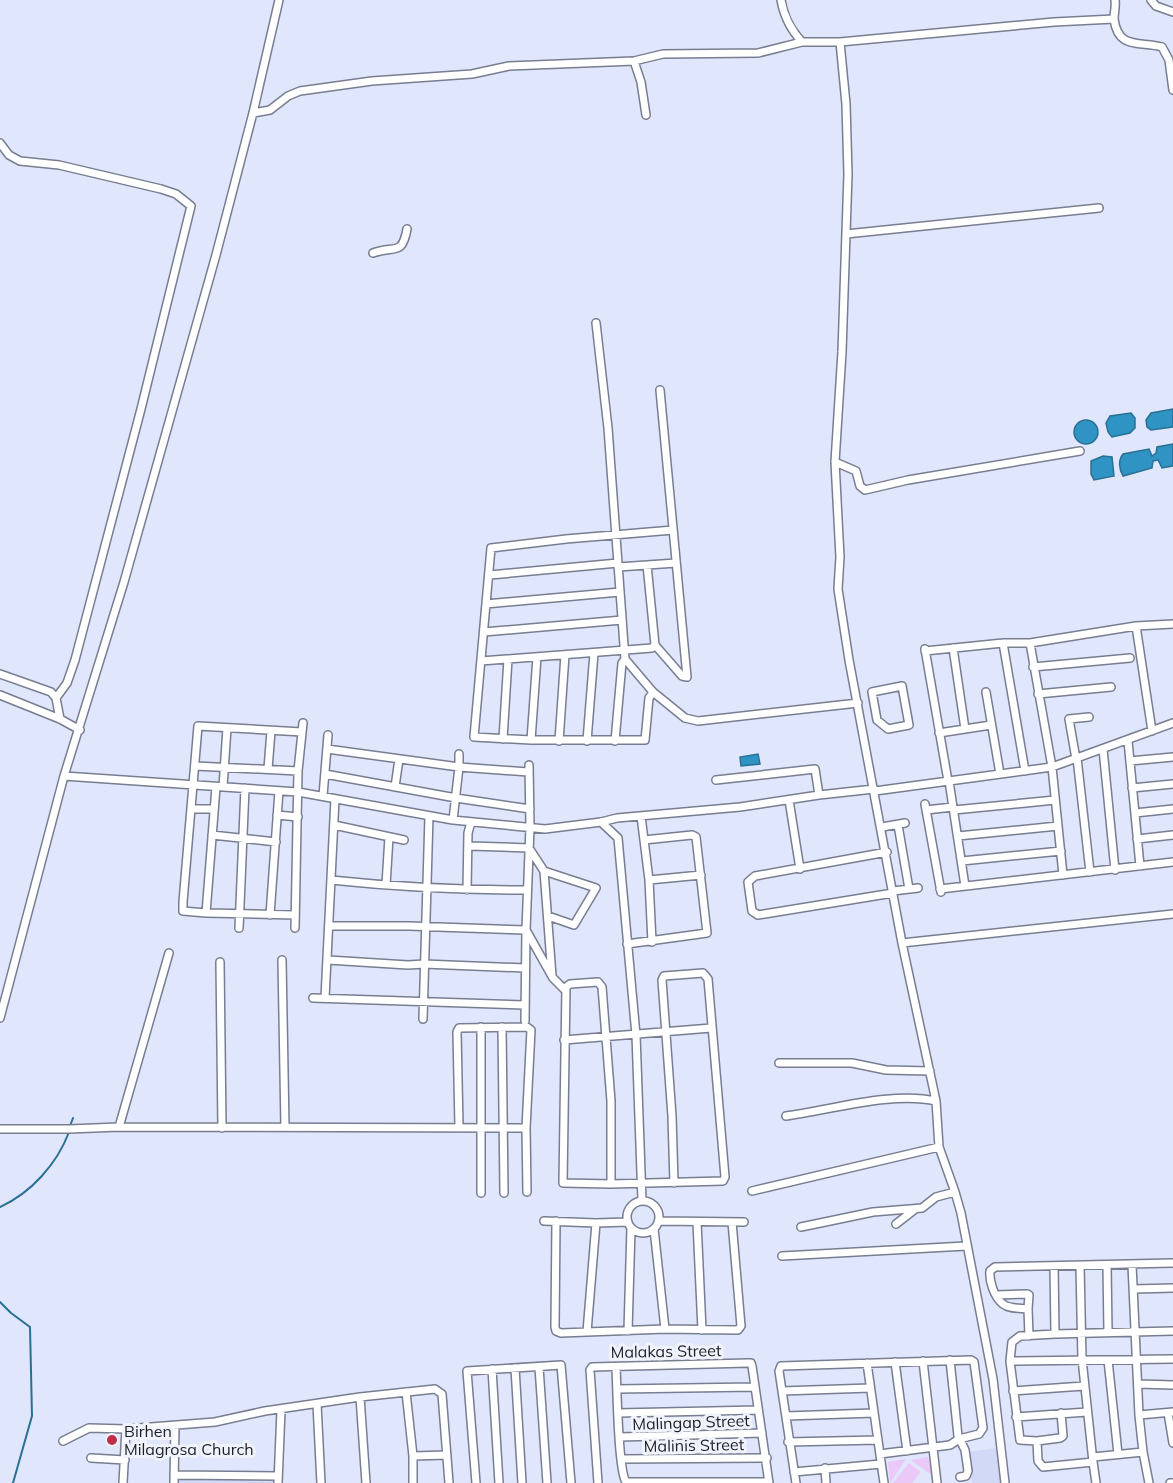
<svg xmlns="http://www.w3.org/2000/svg" width="1173" height="1483" font-family="Mulish,sans-serif">
  <style>
    .built { fill: #d2d9f6 }
    .green { fill: #eac9f9 }
    .water { fill: #2f93c3; stroke: #2a7094; stroke-width: 1.5 }
    .lines { fill: none; stroke-linecap: round; stroke-linejoin: round }
    .stream { stroke: #2a7094; stroke-width: 2 }
    .street-casing { stroke: #787d90; stroke-width: 10 }
    .street { stroke: #fff; stroke-width: 7 }
    .poi-dot { fill: #bf2f49; stroke: #f1f3fc; stroke-width: 2 }
    .labels { text-anchor: middle; stroke-width: 6; stroke-linejoin: round; paint-order: stroke }
    .street-label { font-size: 16px; fill: #1d1f27; stroke: #f1f3fc }
    .poi-label { font-size: 16px; fill: #1d1f27; stroke: #f1f3fc; text-anchor: start }
  </style>
  <rect width="100%" height="100%" fill="#e0e6fb"/>
  <path class="built" d="M 996,1448 L 1001,1483 L 972,1483 L 968,1452 Z
    M 176,1477 L 276,1478 L 276,1483 L 176,1483 Z"/>
  <path class="green" d="M 928,1457 L 933,1476 L 911,1460 Z
    M 906,1459 L 890,1483 L 888,1462 Z
    M 909,1463 L 921,1472 L 912,1483 L 893,1483 Z"/>
  <path class="water" d="M 1173,409 L 1173,427 L 1151,430 L 1147,427 L 1146,420 L 1151,413 Z
    M 1131,413 L 1135,418 L 1135,428 L 1130,433 L 1112,437 L 1108,432 L 1106,423 L 1110,416 Z
    M1074 432a12 12 0 1 1 24 0a12 12 0 1 1-24 0Z
    M 1173,444 L 1173,466 L 1162,468 L 1158,460 L 1153,461 L 1152,468 L 1123,476 C 1119,469 1118,460 1123,454 L 1149,449 L 1152,456 L 1156,453 L 1157,447 Z
    M 1103,456 L 1112,457 L 1114,476 L 1094,480 L 1091,474 L 1091,461 Z
    M 758,754 L 760,764 L 741,766 L 740,757 Z"/>
  <g class="lines">
    <path class="stream" d="M 70,1126 L 73,1118
      M 0,1207 C 31,1193 57,1164 69,1132
      M 0,1302 L 11,1313 L 30,1327 L 32,1416 L 13,1483"/>
    <g class="street-casing">
      <path id="street" d="M 781,0 C 784,17 790,29 802,42
        M 1115,0 C 1116,6 1114,13 1114,19 C 1118,50 1140,41 1162,47 L 1169,60 L 1173,90
        M 1151,0 L 1156,6 L 1173,12
        M 840,42 L 846,104 L 848,174 L 842,352 L 835,462 L 840,557 L 838,589 L 849,660 L 902,943 L 936,1101 L 939,1147 L 955,1192 L 961,1213 L 993,1379 L 1005,1483
        M 634,61 L 641,82 L 646,115
        M 253,113 L 270,110 L 288,96 L 300,91 L 372,81 L 472,74 L 509,66 L 634,61 L 663,54 L 758,53 L 802,42 L 840,42 L 1054,22 L 1114,19
        M 0,143 L 9,155 L 20,161 L 59,165 L 161,189 L 176,194 L 191,206 L 141,409 L 75,660 L 67,683 L 56,698
        M 846,234 L 1099,208
        M 373,253 C 394,245 402,257 407,229
        M 596,323 L 608,428 L 625,659 L 653,692 L 685,718 L 698,721 L 858,703
        M 835,462 L 856,471 L 860,486 L 865,490 L 908,480 L 1080,451
        M 647,565 L 655,645 L 682,676 L 687,677 L 660,390
        M 618,567 L 676,563
        M 490,575 L 618,563
        M 486,604 L 620,592
        M 1136,626 L 1152,731
        M 484,632 L 622,620
        M 1003,643 L 1025,771
        M 1030,643 L 1052,767 L 1063,875
        M 953,648 L 965,729
        M 925,649 L 948,781
        M 925,651 L 1003,643 L 1030,643 L 1136,626 L 1173,624
        M 481,661 L 652,648 L 655,645
        M 1033,667 L 1130,658
        M 0,674 L 51,692 L 56,698 L 60,719
        M 902,686 L 909,725 L 888,729 L 877,720 L 872,692 Z
        M 653,692 L 649,698 L 645,740 L 531,740 L 474,737 L 491,548 L 566,539 L 673,530
        M 986,692 L 1000,774
        M 1038,694 L 1111,687
        M 0,695 L 60,719 L 80,730
        M 939,733 L 991,725
        M 503,739 L 508,659
        M 531,740 L 537,657
        M 559,741 L 565,655
        M 587,741 L 594,653
        M 615,741 L 622,663 L 625,659
        M 1128,741 L 1140,866
        M 327,749 L 459,767 L 528,772
        M 1103,749 L 1115,870
        M 1077,758 L 1090,872
        M 1076,759 L 1069,719 L 1089,717
        M 1130,761 L 1173,757
        M 195,766 L 298,771
        M 268,769 L 271,731
        M 325,774 L 456,798 L 530,809
        M 64,776 L 298,792 L 453,820 L 545,829 L 601,822 L 617,818 L 740,807 L 819,795 L 874,789
        M 716,780 L 815,769 L 819,795
        M 949,781 L 965,886
        M 223,787 L 227,728
        M 395,787 L 399,759
        M 1132,788 L 1173,784
        M 875,791 L 1052,767 L 1173,723
        M 323,796 L 328,735
        M 789,800 L 800,869
        M 925,804 L 941,892
        M 192,809 L 213,809
        M 926,810 L 953,807
        M 954,810 L 1055,800
        M 1135,813 L 1173,809
        M 277,815 L 298,817
        M 641,816 L 649,880 L 652,942
        M 453,820 L 459,767 L 459,754
        M 601,822 L 618,838 L 636,1035 L 642,1200
        M 334,825 L 404,840
        M 898,825 L 909,889
        M 882,827 L 905,823
        M 212,835 L 276,842
        M 958,836 L 1058,826
        M 1137,839 L 1173,835
        M 469,846 L 529,848 L 544,871 L 552,976
        M 887,852 L 755,876 L 748,882 L 752,911 L 758,915 L 893,893
        M 962,861 L 1061,851
        M 544,871 L 596,888 L 574,925 L 548,916
        M 331,880 C 397,887 462,890 527,890
        M 649,880 L 701,875
        M 386,885 L 389,837
        M 940,889 L 1173,862
        M 467,890 L 468,833 L 471,822
        M 893,891 L 918,888
        M 206,913 L 216,787
        M 270,915 L 279,791
        M 295,915 L 206,913 L 183,911 L 183,902 L 198,726 L 302,732
        M 330,926 L 409,926 L 526,930 L 553,978 L 565,990
        M 239,928 L 245,788
        M 295,928 L 298,771 L 303,723
        M 902,943 L 1173,914
        M 627,944 L 707,933 L 696,837 L 692,835 L 644,840
        M 282,960 L 285,1127
        M 328,960 L 408,965 L 424,964 L 525,968
        M 220,962 L 222,1128
        M 313,998 L 525,1005
        M 325,998 L 335,799
        M 0,1018 L 64,776 L 124,582 L 216,255 L 253,113 L 279,0
        M 423,1019 L 429,816
        M 525,1021 L 526,930 L 530,827 L 529,765
        M 481,1027 L 481,1193
        M 502,1027 L 504,1193
        M 564,1040 L 711,1028
        M 779,1063 L 852,1063 L 886,1070 L 930,1071
        M 786,1116 C 831,1110 893,1091 936,1101
        M 119,1127 L 169,953
        M 459,1127 L 457,1032 L 459,1028 L 527,1027 L 531,1030 L 526,1128 L 527,1192
        M 0,1129 L 69,1129 L 119,1127 L 526,1128
        M 611,1184 L 611,1101 L 602,987 L 598,982 L 570,984 L 566,987 L 563,1183 L 611,1184 L 723,1181 L 725,1177 L 708,979 L 703,973 L 664,976 L 662,980 L 672,1116 L 674,1183
        M 752,1191 L 939,1147
        M627 1217a16 16 0 1 1 32 0a16 16 0 1 1-32 0Z
        M 544,1221 L 596,1223 L 628,1222
        M 556,1221 L 555,1327 L 556,1331 L 561,1333 L 665,1329 L 738,1330 L 741,1326 L 732,1222
        M 659,1221 L 744,1222
        M 697,1222 L 702,1330
        M 896,1224 L 914,1210
        M 801,1227 L 873,1212 L 922,1208 L 936,1197 L 955,1192
        M 654,1229 L 665,1329
        M 782,1256 L 966,1246
        M 1107,1265 L 1108,1332
        M 1132,1265 L 1139,1415 L 1143,1452 L 1149,1483
        M 1054,1266 L 1055,1334
        M 1080,1266 L 1082,1359 L 1093,1462
        M 1134,1289 L 1173,1288
        M 996,1295 L 1027,1294 L 1029,1295 L 1028,1309
        M 628,1331 L 631,1228
        M 587,1332 L 596,1223
        M 1029,1336 L 1028,1309 C 1020,1308 1009,1309 1003,1304 C 994,1297 989,1281 990,1271 L 995,1267 L 1173,1263
        M 950,1360 L 958,1436 L 965,1450 L 968,1471 L 966,1476 L 960,1477
        M 1108,1360 L 1118,1454
        M 923,1361 L 937,1483
        M 1010,1361 L 1173,1359
        M 895,1362 L 907,1451
        M 867,1363 L 884,1483
        M 539,1367 L 547,1483
        M 616,1367 C 617,1386 618,1470 626,1482 L 769,1482
        M 515,1368 L 522,1483
        M 492,1369 L 499,1483
        M 1138,1384 L 1173,1385
        M 617,1389 L 754,1387
        M 782,1391 L 870,1388
        M 1013,1391 L 1084,1386
        M 406,1392 L 413,1456 L 413,1483
        M 360,1397 L 366,1483
        M 317,1404 L 321,1483
        M 618,1413 L 758,1410
        M 1168,1413 L 1173,1443
        M 1139,1415 L 1173,1412
        M 786,1416 L 874,1413
        M 1016,1417 L 1087,1412
        M 620,1437 L 762,1433
        M 63,1441 L 89,1428 L 126,1429 L 215,1422 L 265,1411 L 360,1397 L 435,1389 L 442,1394 L 449,1483
        M 1037,1441 L 1060,1438 L 1063,1436 L 1061,1413
        M 788,1442 L 878,1440
        M 413,1456 L 447,1455
        M 1093,1457 L 1143,1452
        M 91,1458 L 125,1460
        M 621,1459 L 767,1458
        M 825,1468 L 826,1483
        M 794,1472 L 881,1464
        M 174,1475 L 278,1476
        M 123,1483 L 126,1429
        M 174,1483 L 175,1426
        M 278,1483 L 281,1410
        M 476,1483 L 467,1371 L 561,1365 L 571,1483
        M 598,1483 L 590,1370 L 592,1367 L 748,1363 L 751,1363 L 752,1366 L 769,1483
        M 796,1483 L 779,1371 L 781,1366 L 971,1360 L 974,1362 L 983,1428 L 979,1434 L 959,1439 L 950,1445 L 880,1454
        M 1096,1483 L 1093,1462 L 1043,1467 L 1038,1461 L 1037,1441 L 1020,1440 L 1010,1361 L 1012,1342 L 1020,1336 L 1055,1334 L 1173,1331
        M 1170,1483 L 1173,1483"/>
    </g>
    <use href="#street" class="street"/>
  </g>
  <circle class="poi-dot" cx="112" cy="1440" r="6"/>
  <g class="labels">
    <g class="street-label">
      <text transform="translate(666 1351) rotate(-1)" y="6">Malakas Street</text>
      <text transform="translate(691 1422) rotate(-2)" y="6">Malingap Street</text>
      <text transform="translate(694 1445) rotate(-1)" y="6">Malinis Street</text>
    </g>
    <g class="poi-label">
      <text x="124" y="1437">Birhen<tspan x="124" dy="18">Milagrosa Church</tspan></text>
    </g>
  </g>
</svg>
